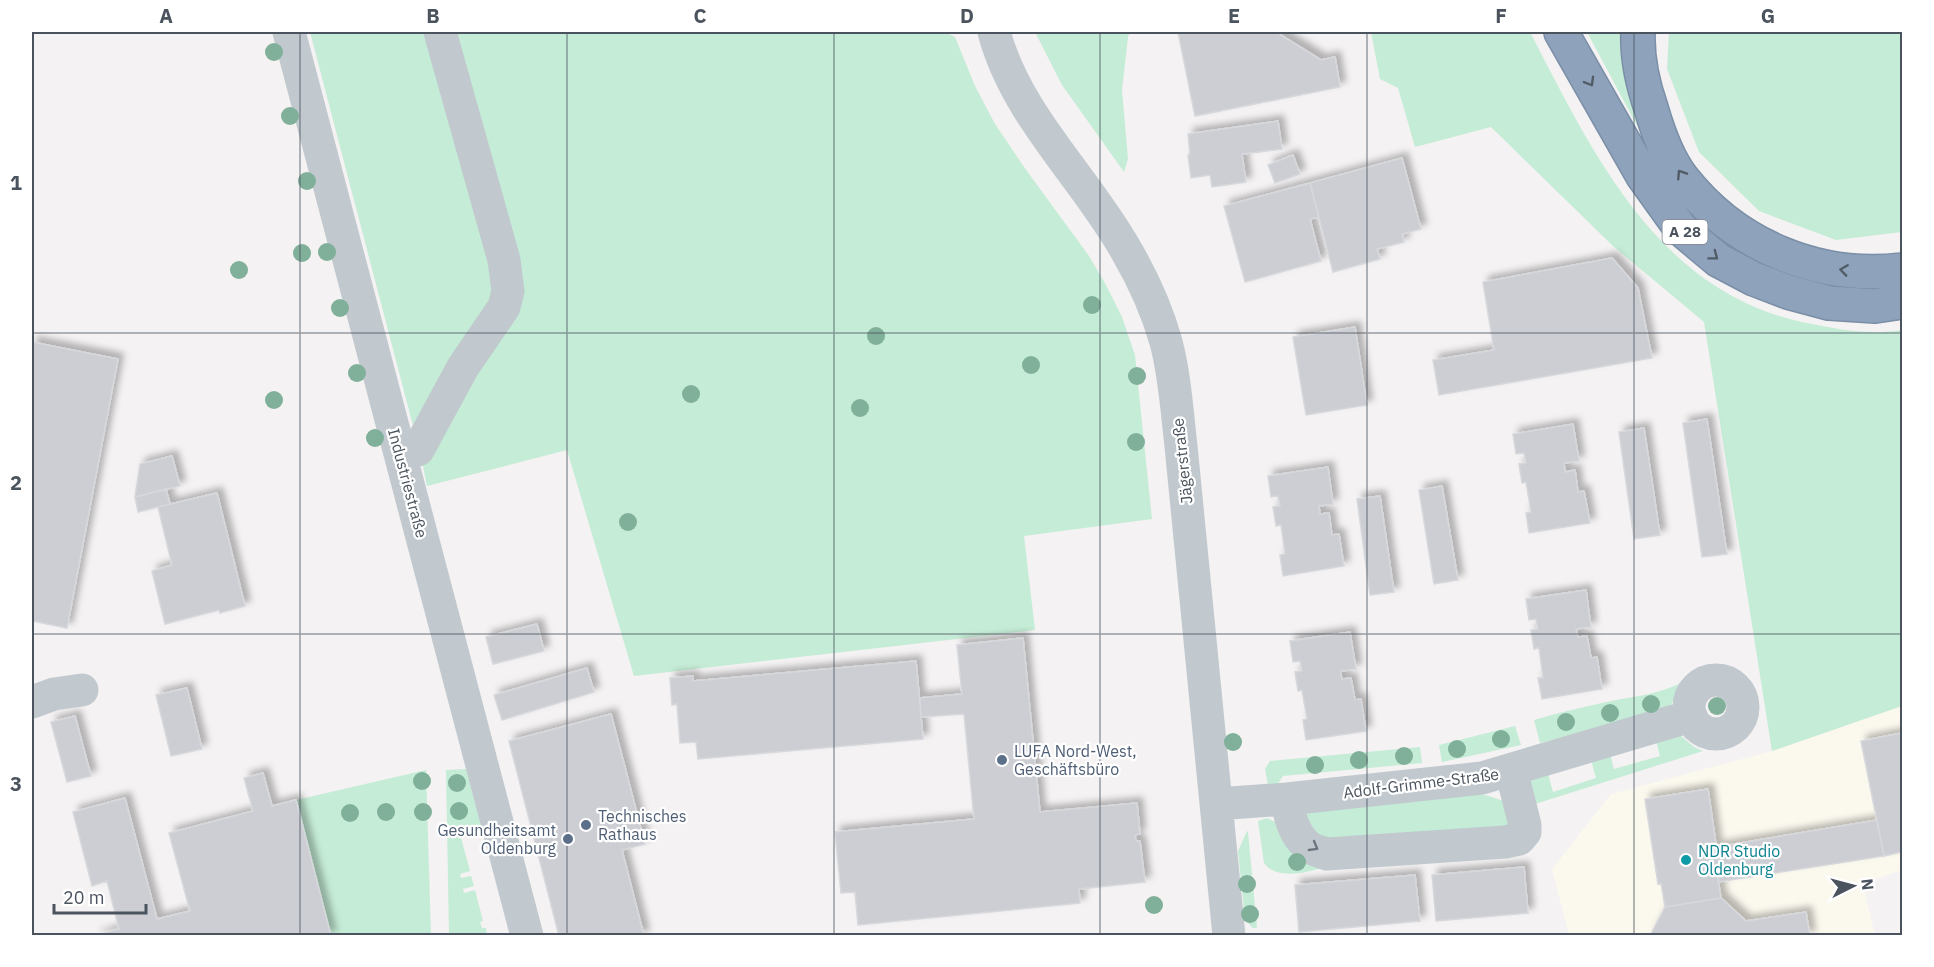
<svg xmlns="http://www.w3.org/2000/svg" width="1934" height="967" font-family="'IBM Plex Sans',sans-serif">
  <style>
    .commercial { fill: #fbf8ee }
    .green { fill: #c5ecd6 }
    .building { fill: #ccced4; stroke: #d6d8dc; stroke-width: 1.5; filter: url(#shadow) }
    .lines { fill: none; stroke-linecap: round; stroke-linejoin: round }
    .highway-casing { stroke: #7a8ea7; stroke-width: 36 }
    .minor { stroke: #c1c9cf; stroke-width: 33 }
    .highway { stroke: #8ea3bb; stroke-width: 33 }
    .tree { fill: #80b099 }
    .oneway { stroke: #525c67 }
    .oneway2 { stroke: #6e7780 }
    .grid { fill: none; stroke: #4b545e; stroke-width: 1.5; stroke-opacity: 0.55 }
    .service-dot { fill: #5c6f8a; stroke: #fff; stroke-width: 2 }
    .culture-dot { fill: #0f9aa8; stroke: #fff; stroke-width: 2 }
    .labels { text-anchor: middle; stroke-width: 4.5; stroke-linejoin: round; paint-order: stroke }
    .shield { fill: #fff; stroke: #81878e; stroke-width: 1.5 }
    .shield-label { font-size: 15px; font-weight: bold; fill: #4b545e }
    .street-label { font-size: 16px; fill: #4b545e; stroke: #fff }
    .service-label { font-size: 16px; fill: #4e5e75; stroke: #fff; text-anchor: start }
    .culture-label { font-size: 16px; fill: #0d838f; stroke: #fff; text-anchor: start }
    .neatline { fill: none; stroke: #4b545e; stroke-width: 2 }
    .grid-label { font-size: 20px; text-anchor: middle; font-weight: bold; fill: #4b545e }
  </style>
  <defs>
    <filter id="shadow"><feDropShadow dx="5.5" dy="-5.5" stdDeviation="3" flood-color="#0004"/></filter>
  </defs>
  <rect width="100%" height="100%" fill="#f4f2f2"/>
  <path class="commercial" d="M 1902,706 L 1902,870 L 1863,884 L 1875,935 L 1569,935 L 1552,869 L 1611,794 L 1772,751 Z"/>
  <path class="green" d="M 310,32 L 429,32 L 500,284 L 416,437 Z
    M 449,32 L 945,32 L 955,37 L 975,86 L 995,124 L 1024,167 L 1089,256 L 1106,285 L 1122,317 L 1135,355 L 1152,519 L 1024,536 L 1035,630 L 634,676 L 567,450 L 427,486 L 423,466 L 441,431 L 507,320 Z
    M 1035,32 L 1130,32 L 1128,37 L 1122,90 L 1128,159 L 1124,172 L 1062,85 Z
    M 1371,32 L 1530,32 C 1595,157 1659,296 1812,324 C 1841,330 1873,335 1902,330 L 1902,706 L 1772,751 L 1704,322 L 1613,246 L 1491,127 L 1415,147 L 1398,88 L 1380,79 Z
    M 1587,32 L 1623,32 L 1627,90 L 1642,135 Z
    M 1669,32 L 1902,32 L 1902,232 L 1836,240 L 1759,211 L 1699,152 L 1667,69 Z
    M 1683,682 L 1671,705 L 1617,724 L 1540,743 L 1534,720 C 1561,712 1588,706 1616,700 C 1639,696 1661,693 1683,682 Z
    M 1515,726 L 1521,745 L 1442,762 L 1439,745 Z
    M 1680,735 L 1694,747 L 1703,751 L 1532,805 L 1526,775 L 1547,770 L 1553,792 L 1596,778 L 1590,757 L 1609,750 L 1614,769 L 1660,756 L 1655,737 Z
    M 1420,747 L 1422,763 L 1283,776 L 1277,785 L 1268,785 L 1265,769 L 1270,761 Z
    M 466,769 L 482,828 L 460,834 L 470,871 L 460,874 L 461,878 L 471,876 L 474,886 L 463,889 L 464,893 L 475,890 L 483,921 L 480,922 L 482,928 L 486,928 L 487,935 L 449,935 L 446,770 Z
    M 426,770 L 431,935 L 331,935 L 296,800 Z
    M 1482,794 L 1510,803 L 1513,832 L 1313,839 L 1304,808 Z
    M 1267,818 L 1282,825 L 1322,868 C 1304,873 1276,880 1264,863 L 1258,821 Z
    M 1247,831 L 1248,832 L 1257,928 L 1253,928 L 1245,920 L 1238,851 Z"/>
  <path class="building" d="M 1178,32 L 1276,32 L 1321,60 L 1335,57 L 1340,87 L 1195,116 Z
    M 1278,121 L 1282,149 L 1242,154 L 1246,182 L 1212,187 L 1210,175 L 1191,178 L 1188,155 L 1190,154 L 1188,134 Z
    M 1293,155 L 1300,174 L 1275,183 L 1268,165 Z
    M 1402,158 L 1421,229 L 1402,234 L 1404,242 L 1377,249 L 1380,259 L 1333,272 L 1310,183 Z
    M 1310,183 L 1319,217 L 1310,219 L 1321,261 L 1245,282 L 1224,206 Z
    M 1612,258 L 1638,288 L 1652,358 L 1439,395 L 1433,360 L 1494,350 L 1483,282 Z
    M 1355,327 L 1367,405 L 1306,415 L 1293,337 Z
    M 32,342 L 118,359 L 67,628 L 32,621 Z
    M 1707,419 L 1727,554 L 1702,557 L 1683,423 Z
    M 1573,424 L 1579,461 L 1564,463 L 1565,472 L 1575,470 L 1578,492 L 1584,491 L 1590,523 L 1529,533 L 1526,513 L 1531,512 L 1526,482 L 1522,483 L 1519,464 L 1526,463 L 1524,453 L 1516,454 L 1513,434 Z
    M 1644,428 L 1660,535 L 1634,539 L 1619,432 Z
    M 172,456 L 180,486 L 135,497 L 140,464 Z
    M 1328,467 L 1333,504 L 1319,506 L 1320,514 L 1329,513 L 1332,535 L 1339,534 L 1344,566 L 1283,576 L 1280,555 L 1285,554 L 1281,525 L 1276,526 L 1273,507 L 1280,506 L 1278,496 L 1271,497 L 1268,476 Z
    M 1442,486 L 1458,580 L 1434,584 L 1419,490 Z
    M 166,489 L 170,504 L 138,512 L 135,497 Z
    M 217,493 L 245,606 L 220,613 L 219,610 L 165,624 L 152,571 L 172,565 L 158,507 Z
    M 1380,496 L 1394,592 L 1370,595 L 1357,499 Z
    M 1586,590 L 1591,627 L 1576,629 L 1578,637 L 1587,636 L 1591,658 L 1597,657 L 1602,689 L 1542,699 L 1538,678 L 1543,678 L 1539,648 L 1534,649 L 1531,630 L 1538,629 L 1536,619 L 1529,620 L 1526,599 Z
    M 537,624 L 544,651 L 493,664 L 486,637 Z
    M 1350,632 L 1356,669 L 1341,671 L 1341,675 L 1342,679 L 1351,678 L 1355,700 L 1361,699 L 1366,731 L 1306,740 L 1303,720 L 1307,719 L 1302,690 L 1298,691 L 1295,672 L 1302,671 L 1300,661 L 1293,662 L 1290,641 Z
    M 1023,638 L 1040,812 L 1137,803 L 1140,834 L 1135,835 L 1136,841 L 1140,841 L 1145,882 L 1079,889 L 1080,903 L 858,925 L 855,892 L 841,893 L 835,832 L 974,819 L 964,714 L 921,717 L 920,698 L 962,694 L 957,645 Z
    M 916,661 L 923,739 L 698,759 L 696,742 L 680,743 L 677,704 L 672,705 L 670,678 L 693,676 L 693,681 Z
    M 587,668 L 594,692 L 502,720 L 494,695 Z
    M 187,688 L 202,749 L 171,756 L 156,695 Z
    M 611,714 L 645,844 L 622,850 L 644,936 L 559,936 L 509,741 Z
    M 75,716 L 91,776 L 67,782 L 51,722 Z
    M 1902,733 L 1902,852 L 1884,856 L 1861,741 Z
    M 263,773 L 272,806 L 296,800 L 331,936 L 95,936 L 119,929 L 107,881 L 92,886 L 73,812 L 125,798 L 157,919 L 190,911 L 169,833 L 253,811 L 244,778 Z
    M 1708,789 L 1720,872 L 1717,873 L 1721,898 L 1665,907 L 1661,883 L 1658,884 L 1645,799 Z
    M 1877,820 L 1884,856 L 1718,882 L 1717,873 L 1720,872 L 1716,847 Z
    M 1524,867 L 1528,913 L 1436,921 L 1432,875 Z
    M 1415,875 L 1420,921 L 1299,932 L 1295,885 Z
    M 1721,898 L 1746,921 L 1806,912 L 1810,936 L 1650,936 L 1665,907 Z"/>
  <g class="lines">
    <g class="highway-casing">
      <path id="highway" d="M 1561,32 L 1643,176 L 1681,229 L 1718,260 L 1754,279 L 1788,292 L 1829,303 L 1875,306 L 1902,302
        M 1638,32 C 1637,56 1643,85 1651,108 C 1658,132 1667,159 1683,179 C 1736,246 1818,280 1902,270"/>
    </g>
    <path class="minor" d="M 289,32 L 527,936
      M 994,32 C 1016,115 1084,176 1126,250 C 1143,279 1157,310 1166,342 C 1175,376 1177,412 1181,446 L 1229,936
      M 418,450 L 463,367 L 504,307 L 508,291 L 504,260 L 440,32
      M1689 707a27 27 0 1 1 54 0a27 27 0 1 1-54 0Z
      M 32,702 L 54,694 L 82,690
      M 1287,799 C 1289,815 1294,836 1309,847 C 1313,850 1321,852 1327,854 L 1505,842 L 1519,839 L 1525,832 L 1525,825 L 1511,770
      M 1216,804 L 1287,799 L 1482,778 L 1691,716"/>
    <use href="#highway" class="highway"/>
  </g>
  <g class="tree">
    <circle cx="274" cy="52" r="9"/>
    <circle cx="290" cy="116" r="9"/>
    <circle cx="307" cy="181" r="9"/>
    <circle cx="327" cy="252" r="9"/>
    <circle cx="302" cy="253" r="9"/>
    <circle cx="239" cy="270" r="9"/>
    <circle cx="1092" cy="305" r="9"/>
    <circle cx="340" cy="308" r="9"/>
    <circle cx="876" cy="336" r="9"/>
    <circle cx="1031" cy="365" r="9"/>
    <circle cx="357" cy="373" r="9"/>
    <circle cx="1137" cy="376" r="9"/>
    <circle cx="691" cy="394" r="9"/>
    <circle cx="274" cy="400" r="9"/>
    <circle cx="860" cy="408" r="9"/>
    <circle cx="375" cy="438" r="9"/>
    <circle cx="1136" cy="442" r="9"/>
    <circle cx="628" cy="522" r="9"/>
    <circle cx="1651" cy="704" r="9"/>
    <circle cx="1717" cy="706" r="9"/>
    <circle cx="1610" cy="713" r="9"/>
    <circle cx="1566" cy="722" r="9"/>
    <circle cx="1501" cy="739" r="9"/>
    <circle cx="1233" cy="742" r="9"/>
    <circle cx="1457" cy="749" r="9"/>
    <circle cx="1404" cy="756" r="9"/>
    <circle cx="1359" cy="760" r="9"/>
    <circle cx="1315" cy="765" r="9"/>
    <circle cx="422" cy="781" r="9"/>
    <circle cx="457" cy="783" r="9"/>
    <circle cx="459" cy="811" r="9"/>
    <circle cx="386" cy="812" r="9"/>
    <circle cx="423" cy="812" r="9"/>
    <circle cx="350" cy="813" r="9"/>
    <circle cx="1297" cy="862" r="9"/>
    <circle cx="1247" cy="884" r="9"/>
    <circle cx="1154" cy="905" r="9"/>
    <circle cx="1250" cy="914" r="9"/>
  </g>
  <defs><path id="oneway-chevron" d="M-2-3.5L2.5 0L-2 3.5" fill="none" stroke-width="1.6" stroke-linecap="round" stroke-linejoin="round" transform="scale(1.5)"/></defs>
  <g class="oneway">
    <use href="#oneway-chevron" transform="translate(1590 82) rotate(60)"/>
    <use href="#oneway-chevron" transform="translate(1681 174) rotate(-123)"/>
    <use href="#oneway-chevron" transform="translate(1714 256) rotate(37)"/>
    <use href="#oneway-chevron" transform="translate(1844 270) rotate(-172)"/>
  </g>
  <use class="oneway2" href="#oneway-chevron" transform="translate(1314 847) rotate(30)"/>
  <path class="grid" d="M 300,32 L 300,936M 567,32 L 567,936M 834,32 L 834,936M 1100,32 L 1100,936M 1367,32 L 1367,936M 1634,32 L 1634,936M 32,333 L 1902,333M 32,634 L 1902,634"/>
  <g class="service-dot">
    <circle cx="1002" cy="760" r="6"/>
    <circle cx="586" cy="825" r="6"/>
    <circle cx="568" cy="839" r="6"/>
  </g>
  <circle class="culture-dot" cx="1686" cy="860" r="6"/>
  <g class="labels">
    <rect class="shield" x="1662.5" y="220" width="45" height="24" rx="4.5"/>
    <g class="shield-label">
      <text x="1685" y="237">A 28</text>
    </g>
    <g class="street-label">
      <text transform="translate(1182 461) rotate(-96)" y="6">Jägerstraße</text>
      <text transform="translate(408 483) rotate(75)" y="6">Industriestraße</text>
      <text transform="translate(1421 783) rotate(-7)" y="6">Adolf-Grimme-Straße</text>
    </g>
    <g class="service-label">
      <text x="1014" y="757">LUFA Nord-West,<tspan x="1014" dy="18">Geschäftsbüro</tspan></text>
      <text x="598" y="822">Technisches<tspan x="598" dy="18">Rathaus</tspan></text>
      <text x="556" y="836" text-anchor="end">Gesundheitsamt<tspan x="556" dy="18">Oldenburg</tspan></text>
    </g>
    <g class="culture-label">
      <text x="1698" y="857">NDR Studio<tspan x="1698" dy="18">Oldenburg</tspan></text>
    </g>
  </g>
  <rect width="1934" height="967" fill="none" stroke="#ffffff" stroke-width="66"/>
  <g transform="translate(1853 886) rotate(84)" stroke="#ffffff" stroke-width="4.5" paint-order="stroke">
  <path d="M0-4.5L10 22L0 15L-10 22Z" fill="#4b545e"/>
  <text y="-9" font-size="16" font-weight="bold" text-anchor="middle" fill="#4b545e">N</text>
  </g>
  <path d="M54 904v9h92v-9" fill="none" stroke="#4b545e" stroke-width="3"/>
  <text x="63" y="904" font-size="18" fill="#4b545e" stroke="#ffffff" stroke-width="4.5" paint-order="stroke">20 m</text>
  <rect x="33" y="33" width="1868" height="901" class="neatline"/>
  <g class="grid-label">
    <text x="166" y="23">A</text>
    <text x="433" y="23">B</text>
    <text x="700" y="23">C</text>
    <text x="967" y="23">D</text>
    <text x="1234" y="23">E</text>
    <text x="1501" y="23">F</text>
    <text x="1768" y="23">G</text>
    <text x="16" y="190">1</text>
    <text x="16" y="490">2</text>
    <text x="16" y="791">3</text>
  </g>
</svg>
